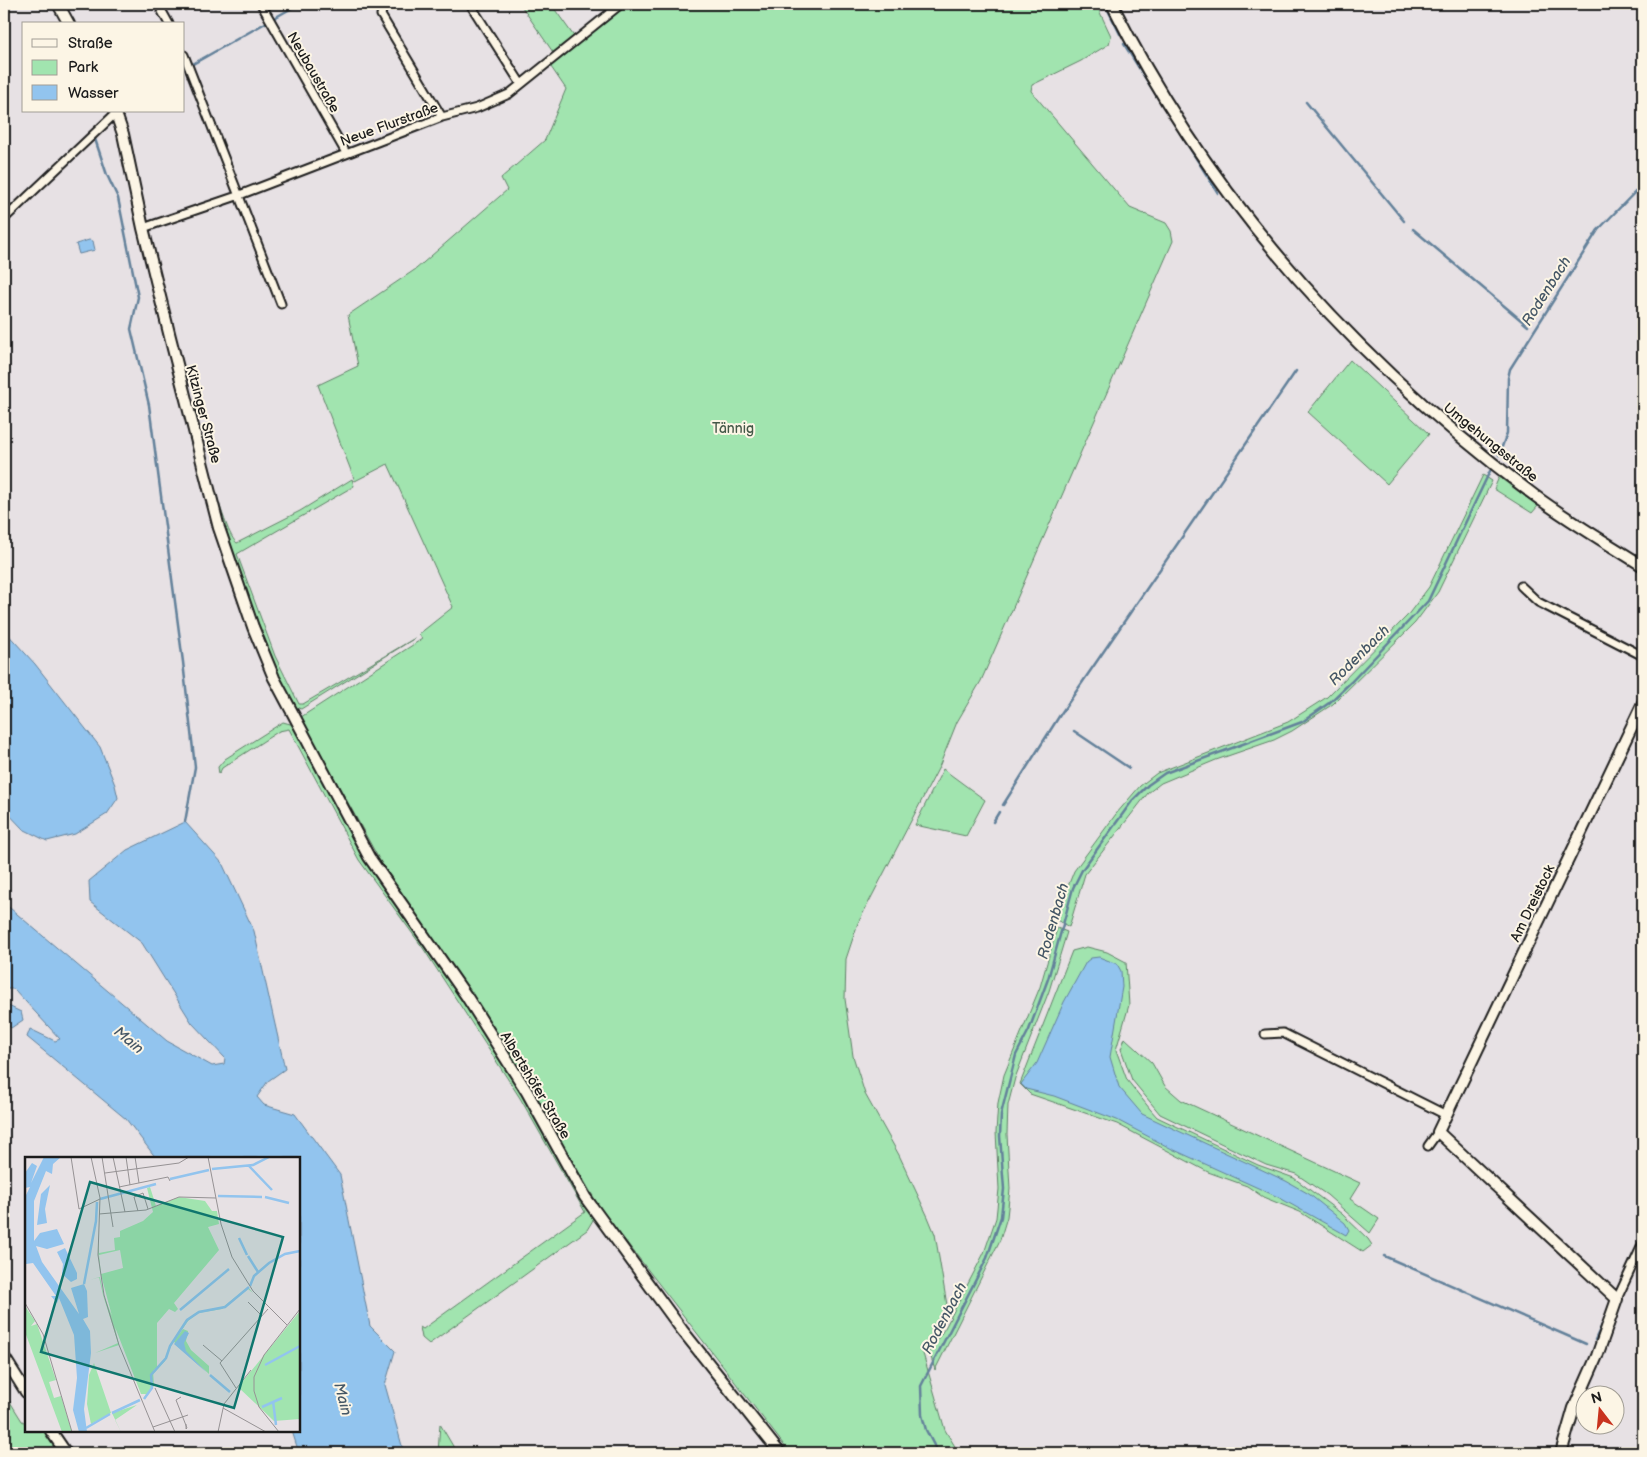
<svg xmlns="http://www.w3.org/2000/svg" width="1647" height="1457" font-family="'Balsamiq Sans',sans-serif">
  <style>
    .green { fill: #a1e4af; stroke: #5e8066 }
    .water { fill: #92c4ee; stroke: #63819a }
    .lines { fill: none; stroke-linecap: round; stroke-linejoin: round }
    .stream { stroke: #63819a; stroke-width: 2.5 }
    .street-casing { stroke: #1c1c1c; stroke-width: 11 }
    .secondary-casing { stroke: #1c1c1c; stroke-width: 14 }
    .street { stroke: #fcf5e5; stroke-width: 7 }
    .secondary { stroke: #fcf5e5; stroke-width: 10 }
    .labels { text-anchor: middle; stroke-width: 4; stroke-linejoin: round; paint-order: stroke }
    .street-label { font-size: 14px; fill: #1c1c1c; stroke: #fcf5e5 }
    .park-label { font-size: 14px; fill: #445848; stroke: #fcf5e5 }
    .water-label { font-size: 15px; font-style: italic; fill: #455766; stroke: #fcf5e5 }
    .inset-river { fill: none; stroke: #92c4ee; stroke-width: 2.5 }
    .inset-road { fill: none; stroke: #969294; stroke-width: 1 }
    .view { fill: #0f766e; fill-opacity: 0.15; stroke: #0f766e; stroke-width: 2.5 }
    .inset-edge { fill: none; stroke: #1c1c1c; stroke-width: 2.5 }
  </style>
  <rect width="100%" height="100%" fill="#e7e1e4"/>
  <filter id="ink" filterUnits="userSpaceOnUse"><feTurbulence type="fractalNoise" baseFrequency=".02" numOctaves="2"/><feDisplacementMap in="SourceGraphic" scale="10" xChannelSelector="R" yChannelSelector="G"/><feConvolveMatrix kernelMatrix="1 2 1 2 8 2 1 2 1" color-interpolation-filters="sRGB"/></filter>
  <g filter="url(#ink)">
    <path class="green" d="M 520,4 L 551,4 L 578,42 L 625,4 L 1096,4 L 1111,36 L 1109,44 L 1081,61 L 1032,85 L 1031,91 L 1130,208 L 1166,223 L 1171,231 L 1173,241 L 981,681 L 957,722 L 939,767 L 858,923 L 846,959 L 845,999 L 853,1056 L 865,1094 L 899,1155 L 928,1217 L 935,1234 L 947,1305 L 946,1314 L 922,1350 L 945,1430 L 959,1453 L 790,1453 L 600,1208 L 557,1135 L 440,949 L 380,861 L 301,717 L 422,639 L 419,634 L 453,607 L 388,464 L 355,481 L 318,385 L 358,366 L 348,315 L 416,269 L 507,190 L 501,178 L 545,140 L 566,89 L 549,64 L 557,58 Z
      M 1350,360 L 1429,434 L 1387,484 L 1308,412 Z
      M 196,400 L 196,414 C 202,436 223,534 237,543 L 300,511 L 352,479 L 354,486 L 237,554 L 275,656 L 299,704 L 303,704 L 415,638 L 301,709 L 293,706 L 268,655 L 223,532 L 192,410 Z
      M 1483,475 L 1492,481 L 1438,592 L 1415,623 L 1333,704 L 1292,731 L 1274,740 L 1216,760 L 1161,783 L 1148,793 L 1085,874 L 1069,927 L 1055,919 L 1074,871 L 1116,814 L 1140,786 L 1157,773 L 1288,722 L 1327,697 L 1407,616 L 1429,587 Z
      M 1499,477 L 1538,506 L 1532,513 L 1494,489 Z
      M 283,722 L 294,725 L 414,926 L 504,1060 L 592,1215 L 593,1220 L 587,1230 L 429,1344 L 422,1338 L 420,1327 L 423,1329 L 585,1212 L 520,1098 L 482,1039 L 423,948 L 359,860 L 289,729 L 279,731 L 222,768 L 219,774 L 218,767 L 225,759 Z
      M 943,769 L 985,800 L 966,836 L 915,825 Z
      M 1057,928 L 1067,932 L 1049,991 L 1015,1078 L 1008,1105 L 1007,1134 L 1010,1189 L 1007,1217 L 1000,1240 L 935,1370 L 929,1351 L 945,1328 L 984,1253 L 996,1218 L 999,1189 L 996,1132 L 998,1103 L 1004,1075 L 1040,987 Z
      M 1087,947 L 1107,952 L 1126,962 L 1129,1005 L 1116,1050 L 1127,1080 L 1150,1109 L 1157,1117 L 1258,1165 L 1294,1178 L 1342,1214 L 1368,1239 L 1372,1245 L 1363,1252 L 1300,1212 L 1263,1197 L 1247,1186 L 1208,1172 L 1117,1124 L 1030,1094 L 1020,1084 L 1072,951 Z
      M 1125,1038 L 1152,1063 L 1165,1086 L 1181,1100 L 1360,1183 L 1350,1199 L 1379,1219 L 1370,1233 L 1327,1195 L 1296,1174 L 1266,1165 L 1160,1114 L 1132,1080 L 1121,1049 Z
      M 4,1386 L 7,1397 L 22,1421 L 26,1423 L 26,1431 L 44,1431 L 58,1453 L 4,1453 Z
      M 440,1424 L 457,1453 L 438,1453 Z"/>
    <path class="water" d="M 89,240 L 93,241 L 95,250 L 79,254 L 76,244 Z
      M 4,630 L 35,664 L 100,747 L 115,785 L 118,798 L 107,814 L 75,834 L 47,841 L 23,829 L 4,809 Z
      M 185,822 L 222,863 L 254,931 L 285,1069 L 268,1081 L 257,1097 L 264,1105 L 295,1114 L 340,1175 L 370,1326 L 395,1351 L 385,1385 L 404,1453 L 299,1453 L 292,1431 L 299,1431 L 299,1158 L 156,1158 L 126,1119 L 27,1037 L 30,1029 L 55,1041 L 60,1039 L 14,989 L 4,989 L 4,903 L 167,1041 L 212,1066 L 224,1064 L 225,1058 L 192,1023 L 142,943 L 90,902 L 89,881 L 127,850 Z
      M 1099,957 L 1117,964 L 1121,971 L 1122,987 L 1110,1057 L 1119,1087 L 1142,1114 L 1286,1181 L 1309,1194 L 1345,1223 L 1349,1230 L 1346,1235 L 1278,1197 L 1172,1149 L 1117,1120 L 1054,1096 L 1026,1089 L 1021,1084 L 1037,1063 L 1064,1002 L 1086,962 L 1091,958 Z
      M 4,1004 L 21,1012 L 23,1020 L 11,1028 L 4,1022 Z"/>
    <g class="lines">
      <path class="stream" d="M 1105,4 L 1120,34
        M 1124,44 L 1218,193
        M 184,69 L 299,4
        M 1306,102 L 1404,221
        M 122,113 L 124,111
        M 95,139 L 107,175 L 118,198 L 138,297 L 131,329 L 149,405 L 183,662 L 195,767 L 185,822
        M 1413,229 L 1528,326
        M 1499,455 L 1507,433 L 1508,378 L 1510,369 L 1598,230 L 1643,184
        M 1074,731 L 1129,768
        M 1003,805 L 1060,715 L 1296,371
        M 993,822 L 999,812
        M 1384,1256 L 1586,1344
        M 1595,1340 L 1607,1314
        M 938,1453 L 926,1430 L 922,1415 L 921,1386 L 987,1258 L 1001,1217 L 1004,1189 L 1000,1136 L 1001,1114 L 1016,1055 L 1029,1030 L 1048,979 L 1073,888 L 1082,870 L 1132,801 L 1148,785 L 1165,773 L 1302,722 L 1329,703 L 1351,682 L 1428,601 L 1490,471"/>
      <g class="street-casing">
        <path id="street" d="M 158,4 L 169,24
          M 261,4 L 346,153
          M 387,4 L 383,6 L 381,15 L 442,117
          M 470,4 L 521,84
          M 184,55 L 281,304
          M 4,219 L 116,113
          M 143,228 L 237,196 L 442,117 L 477,108 L 509,94 L 621,4
          M 1521,586 L 1538,602 L 1643,656
          M 1265,1034 L 1283,1033 L 1446,1115
          M 1428,1146 L 1438,1132
          M 1617,1299 L 1643,1243"/>
      </g>
      <g class="secondary-casing">
        <path id="secondary" d="M 58,4 L 69,24
          M 1112,4 C 1211,202 1358,363 1534,495 C 1569,521 1607,543 1643,566
          M 115,111 L 123,134 L 143,228 L 170,337 L 219,528 L 253,627 L 274,678 L 369,857 L 467,997 L 527,1092 L 585,1197 L 682,1330 L 780,1453
          M 4,1357 L 26,1392
          M 51,1431 L 66,1453
          M 1561,1453 L 1574,1408 L 1597,1356 L 1617,1299 L 1438,1132 L 1643,703"/>
      </g>
      <use href="#street" class="street"/>
      <use href="#secondary" class="secondary"/>
    </g>
  </g>
  <g class="labels">
    <g class="street-label">
      <text transform="translate(314 72) rotate(60)" y="5">Neubaustraße</text>
      <text transform="translate(389 124) rotate(-20)" y="5">Neue Flurstraße</text>
      <text transform="translate(204 414) rotate(75)" y="5">Kitzinger Straße</text>
      <text transform="translate(1491 442) rotate(39)" y="5">Umgehungsstraße</text>
      <text transform="translate(1532 903) rotate(-64)" y="5">Am Dreistock</text>
      <text transform="translate(536 1085) rotate(59)" y="5">Albertshöfer Straße</text>
    </g>
    <g class="park-label">
      <text x="733" y="433">Tännig</text>
    </g>
    <g class="water-label">
      <text transform="translate(1546 291) rotate(-58)" y="5">Rodenbach</text>
      <text transform="translate(1359 655) rotate(-45)" y="5">Rodenbach</text>
      <text transform="translate(1053 921) rotate(-74)" y="5">Rodenbach</text>
      <text transform="translate(129 1040) rotate(40)" y="5">Main</text>
      <text transform="translate(944 1318) rotate(-62)" y="5">Rodenbach</text>
      <text transform="translate(343 1399) rotate(75)" y="5">Main</text>
    </g>
  </g>
  <g transform="translate(25 1157)">
    <rect width="275" height="275" fill="#e7e1e4"/>
    <path d="M 125,30 L 131,49 L 154,40 L 180,44 L 187,54 L 192,54 L 194,67 L 183,70 L 194,93 L 149,146 L 153,152 L 150,155 L 144,152 L 132,166 L 132,211 L 141,201 L 145,188 L 158,168 L 168,158 L 174,154 L 197,151 L 223,130 L 228,136 L 223,132 L 197,152 L 173,156 L 163,164 L 149,184 L 158,172 L 163,174 L 161,184 L 166,193 L 184,209 L 184,217 L 148,184 L 140,204 L 128,217 L 131,211 L 128,214 L 129,229 L 118,242 L 121,237 L 116,237 L 90,170 L 94,188 L 70,196 L 93,186 L 78,138 L 74,120 L 65,123 L 75,120 L 79,139 L 87,159 L 75,114 L 73,95 L 74,80 L 74,96 L 90,93 L 89,81 L 95,80 L 95,74 L 118,64 L 128,55 L 122,31 ZM 95,93 L 98,111 L 76,117 L 74,98 ZM 0,149 L 10,164 L 6,169 L 12,167 L 31,223 L 24,225 L 29,241 L 36,239 L 47,275 L 37,275 L 0,175 ZM 275,154 L 275,262 L 249,264 L 213,230 ZM 69,206 L 86,256 L 66,267 L 62,247 L 64,218 ZM 112,248 L 90,263 L 96,275 L 87,256 Z" fill="#a1e4af" fill-rule="evenodd"/>
    <path d="M 19,0 L 36,0 L 28,7 L 27,17 L 21,14 L 9,44 L 9,84 L 15,76 L 32,72 L 39,87 L 22,92 L 11,89 L 17,105 L 54,157 L 46,131 L 59,127 L 62,134 L 63,160 L 58,162 L 65,174 L 66,196 L 59,252 L 62,275 L 54,275 L 48,253 L 52,221 L 49,178 L 34,141 L 32,146 L 26,139 L 31,139 L 8,106 L 1,107 L 0,102 L 0,40 L 5,30 L 0,31 L 0,16 L 7,6 L 12,9 L 6,26 ZM 25,28 L 20,52 L 22,66 L 12,68 L 16,37 ZM 40,91 L 52,116 L 52,122 L 46,125 L 37,117 L 38,107 L 32,95 ZM 160,174 L 164,176 L 159,186 L 161,194 L 181,215 L 149,187 Z" fill="#92c4ee"/>
    <path class="inset-river" d="M 224,9 L 247,33M 187,12 L 228,8 L 244,0M 145,22 L 184,13M 193,39 L 237,40M 240,40 L 264,46M 75,42 L 131,27M 214,81 L 222,98M 223,99 L 233,115M 59,127 L 71,64 L 72,45M 225,129 L 229,119 L 244,106 L 260,97 L 275,94M 155,153 L 204,112M 240,208 L 275,189M 185,218 L 205,235M 119,242 L 127,231 L 126,218 L 141,201 L 145,189 L 162,163 L 174,155 L 200,150 L 224,130M 248,244 L 251,268M 237,250 L 257,241M 87,256 L 115,243M 61,271 L 85,257"/>
    <path class="inset-road" d="M 46,0 L 54,52 L 75,42M 66,0 L 75,41 L 73,98 L 79,138 L 94,188 L 130,275M 77,0 L 88,70M 88,0 L 100,55M 101,0 L 105,28M 110,0 L 114,26M 183,0 L 196,67 L 207,100 L 228,134 L 262,168M 80,16 L 154,6 L 164,0M 94,30 L 143,20 L 145,24M 113,54 L 109,40 L 118,36 L 123,52M 74,57 L 121,53 L 154,40 L 191,41M 223,145 L 237,159M 0,146 L 18,177 L 47,275M 178,188 L 197,204M 130,231 L 150,275M 211,231 L 195,206 L 243,152M 156,240 L 151,243 L 162,271 L 161,272 L 161,267M 198,251 L 241,275M 128,270 L 163,258M 193,275 L 199,247 L 226,213M 254,275 L 234,250 L 229,234 L 229,220 L 239,198 L 275,152"/>
    <path class="view" d="M 65,25 L 258,80 L 209,251 L 16,195 Z"/>
    <rect width="275" height="275" class="inset-edge"/>
  </g>
  <rect width="1647" height="1457" fill="none" stroke="#fcf5e5" stroke-width="20"/>
  <rect x="10" y="10" width="1627" height="1437" fill="none" stroke="#1c1c1c" stroke-width="2" filter="url(#ink)"/>
  <rect x="22" y="22" width="162" height="90" fill="#fcf5e5" stroke="#a29e95"/>
  <rect x="32" y="39" width="25" height="8" fill="#fcf5e5" stroke="#a29e95"/>
  <text x="68" y="48" font-size="15" fill="#1c1c1c">Straße</text>
  <rect x="32" y="60" width="25" height="15" fill="#a1e4af" stroke="#a29e95"/>
  <text x="68" y="72" font-size="15" fill="#1c1c1c">Park</text>
  <rect x="32" y="85" width="25" height="15" fill="#92c4ee" stroke="#a29e95"/>
  <text x="68" y="98" font-size="15" fill="#1c1c1c">Wasser</text>
  <g transform="translate(1600 1410) rotate(344)"><circle r="24" fill="#fcf5e5" stroke="#a29e95"/>
  <path d="M0-4L9 19L0 12L-9 19Z" fill="#c8321e"/>
  <text y="-8" font-size="14" font-weight="bold" text-anchor="middle" fill="#1c1c1c">N</text>
  </g>
</svg>
